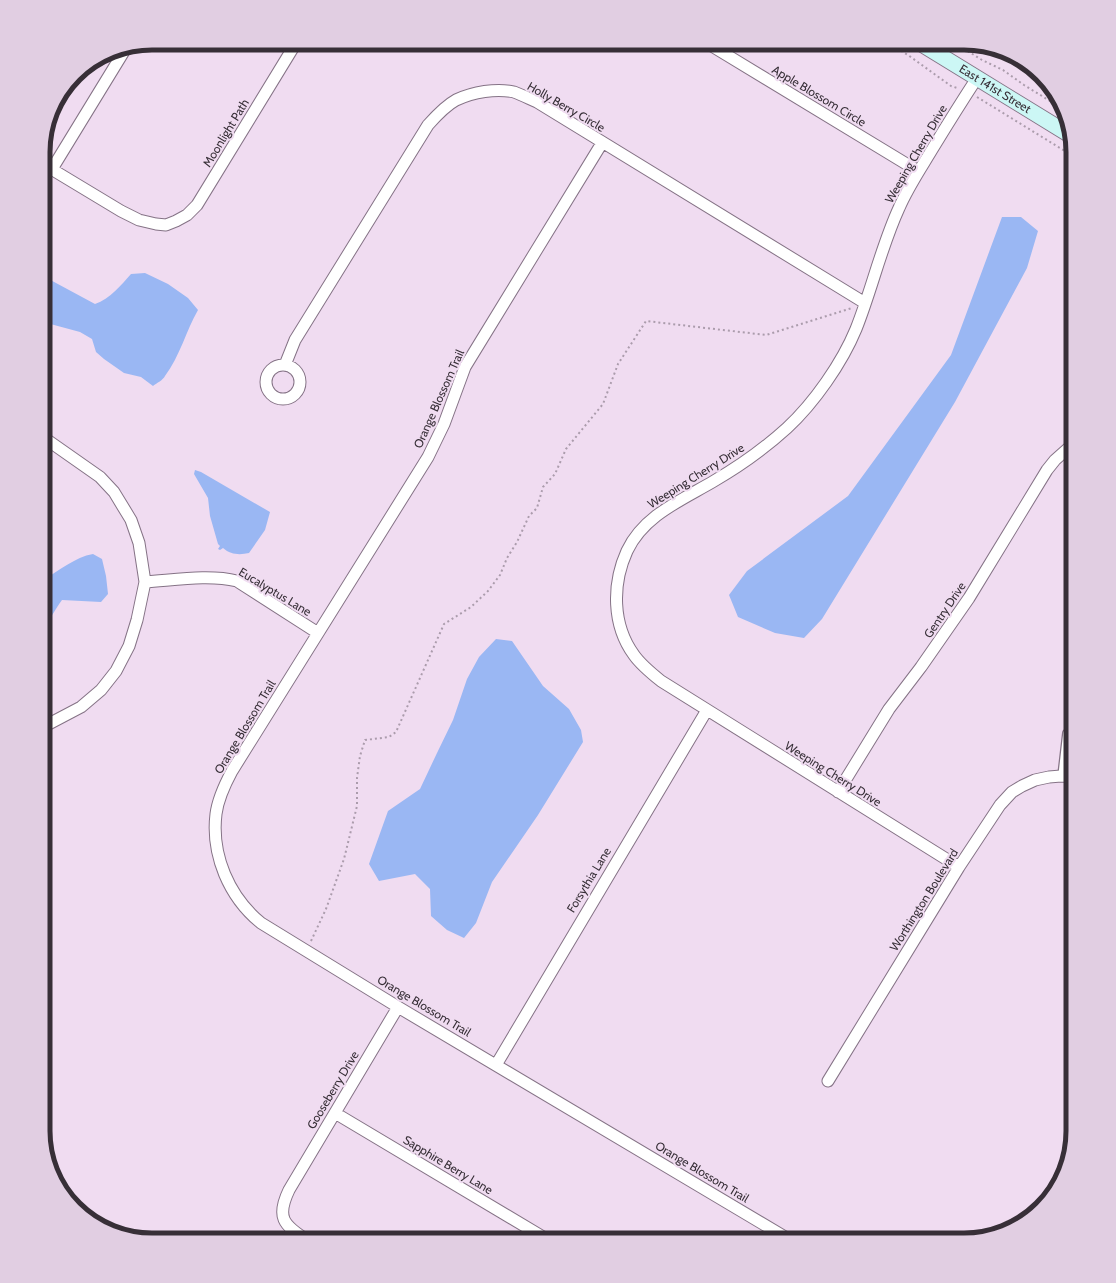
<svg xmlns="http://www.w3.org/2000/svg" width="1116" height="1283" font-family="Cabin,sans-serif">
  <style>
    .water { fill: #9ab7f3 }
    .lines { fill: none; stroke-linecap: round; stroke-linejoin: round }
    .lane-casing { stroke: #857386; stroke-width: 8 }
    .street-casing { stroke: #857386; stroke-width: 13 }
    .secondary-casing { stroke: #857386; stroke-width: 17 }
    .path { stroke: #ab9cac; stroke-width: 2; stroke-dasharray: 2 3; stroke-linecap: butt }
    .lane { stroke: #fff; stroke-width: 5.5 }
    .street { stroke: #fff; stroke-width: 11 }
    .secondary { stroke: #ccf7f5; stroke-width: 15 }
    .labels { text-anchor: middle; stroke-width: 4; stroke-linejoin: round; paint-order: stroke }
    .street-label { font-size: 12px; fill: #372f37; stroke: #f0dcf1 }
    .rim { fill: none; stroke: #372f37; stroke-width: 5 }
  </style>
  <rect width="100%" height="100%" fill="#f0dcf1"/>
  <path class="water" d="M 1002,217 L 1021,217 L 1038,231 L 1027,268 L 955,402 L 822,619 L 804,638 L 775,633 L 738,617 L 729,595 L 747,571 L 848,496 L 951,355 Z
    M 145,273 L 168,284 L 188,298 L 198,310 C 186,331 180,356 165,376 C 163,380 157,383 153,386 L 141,377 L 124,373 L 104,359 L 96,352 L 92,339 L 80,332 L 43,322 L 43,276 L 95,304 C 110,299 121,285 131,274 Z
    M 195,470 L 201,472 L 270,512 L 265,530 L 249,553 C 240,555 231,555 223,548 L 220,550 L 218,549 L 220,546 L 218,544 L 210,516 L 208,498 L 194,474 Z
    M 93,554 L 102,559 L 106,576 L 108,594 L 101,602 L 62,600 C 55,609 51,619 43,628 L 43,580 C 59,571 75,557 93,554 Z
    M 496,639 L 512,641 L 543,686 L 569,709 L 581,730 L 583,742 L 538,815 L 492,882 L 476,923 L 464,938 L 447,930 L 431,916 L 430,889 L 415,874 L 379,881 L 369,864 L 388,811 L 420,789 L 437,753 L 453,720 L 467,679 L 479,657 Z"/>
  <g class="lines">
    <g class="lane-casing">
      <path id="lane" d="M 1061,776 L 1066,733"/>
    </g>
    <g class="street-casing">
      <path id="street" d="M 707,43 L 918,171
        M 602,143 L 465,367 L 444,424 L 428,457 L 232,771 C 225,784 218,798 216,814 C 211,855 229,897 261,923 L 398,1007 L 790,1240
        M 43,164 L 121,211 L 139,220 L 156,224 L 166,225 L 176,221 L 187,215 L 197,205 L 296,43
        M 52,169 L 126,48
        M 285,365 L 295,340 L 428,125 C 436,116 445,106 456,100 C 473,92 496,88 514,92 C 522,95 530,99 537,102 L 865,303
        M266 382a17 17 0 1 1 34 0a17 17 0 1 1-34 0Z
        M 145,582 C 175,580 209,574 237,581 L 318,633
        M 43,727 L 81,707 L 101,690 L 116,671 L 129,646 L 137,620 L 145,582 L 139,543 L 131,520 L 114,492 L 100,477 L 43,437
        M 838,792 L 889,709 L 921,667 L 969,598 L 1047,470 L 1055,460 L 1073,444
        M 959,867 L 661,681 C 651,673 641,665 634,655 C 612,625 612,584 627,551 C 644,515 682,500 714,481 C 740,466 765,448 787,428 C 814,403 842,363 856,329 C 872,289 881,247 899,208 C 908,187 921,168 933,148 C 947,125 962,101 977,78
        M 496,1065 L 707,710
        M 828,1081 L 959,867 L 1000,805 L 1012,792 L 1022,786 L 1035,780 L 1049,777 L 1061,776 L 1073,777
        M 335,1113 L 548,1240
        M 307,1240 C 283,1225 276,1217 289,1190 L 398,1007"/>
    </g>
    <g class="secondary-casing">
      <g id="secondary">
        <path id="s1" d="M 920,43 L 1070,135"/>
      </g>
    </g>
    <path class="path" d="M 888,43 L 908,55 L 951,86 L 957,88
      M 955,43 L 982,60 L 1003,70 L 1024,85 L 1063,109
      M 977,97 L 1073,156
      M 311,941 L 326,909 L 344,859 L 357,806 L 357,778 L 360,756 L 365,740 L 389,737 L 396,732 L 444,624 L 471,607 L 488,591 L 500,575 L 507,558 L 517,542 L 529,516 L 537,508 L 543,487 L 555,474 L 566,449 L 603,404 L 618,364 L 646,321 L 766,335 L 852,308"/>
    <use href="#lane" class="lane"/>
    <use href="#street" class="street"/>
    <use href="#secondary" class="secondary"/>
  </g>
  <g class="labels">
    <g class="street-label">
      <text dy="4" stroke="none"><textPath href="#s1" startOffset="88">East 141st Street</textPath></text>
      <text transform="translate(819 96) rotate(31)" y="4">Apple Blossom Circle</text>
      <text transform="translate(566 107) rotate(30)" y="4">Holly Berry Circle</text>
      <text transform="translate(226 133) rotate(-59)" y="4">Moonlight Path</text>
      <text transform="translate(916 154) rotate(-60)" y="4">Weeping Cherry Drive</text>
      <text transform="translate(439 399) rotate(-66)" y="4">Orange Blossom Trail</text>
      <text transform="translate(696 476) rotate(-32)" y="4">Weeping Cherry Drive</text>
      <text transform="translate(275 592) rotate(31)" y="4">Eucalyptus Lane</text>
      <text transform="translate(945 610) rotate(-56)" y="4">Gentry Drive</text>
      <text transform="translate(245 727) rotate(-59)" y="4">Orange Blossom Trail</text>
      <text transform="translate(833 774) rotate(32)" y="4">Weeping Cherry Drive</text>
      <text transform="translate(589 880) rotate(-59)" y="4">Forsythia Lane</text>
      <text transform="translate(924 900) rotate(-58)" y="4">Worthington Boulevard</text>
      <text transform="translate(424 1006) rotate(31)" y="4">Orange Blossom Trail</text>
      <text transform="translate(333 1090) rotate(-59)" y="4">Gooseberry Drive</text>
      <text transform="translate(448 1165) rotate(31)" y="4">Sapphire Berry Lane</text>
      <text transform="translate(702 1172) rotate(31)" y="4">Orange Blossom Trail</text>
    </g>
  </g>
  <path d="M0 0H1116V1283H0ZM152 50H964A102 102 0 0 1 1066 152V1131A102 102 0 0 1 964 1233H152A102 102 0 0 1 50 1131V152A102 102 0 0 1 152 50Z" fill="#e1cee2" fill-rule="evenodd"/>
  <path class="rim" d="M152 50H964A102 102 0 0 1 1066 152V1131A102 102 0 0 1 964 1233H152A102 102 0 0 1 50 1131V152A102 102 0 0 1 152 50Z"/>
</svg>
